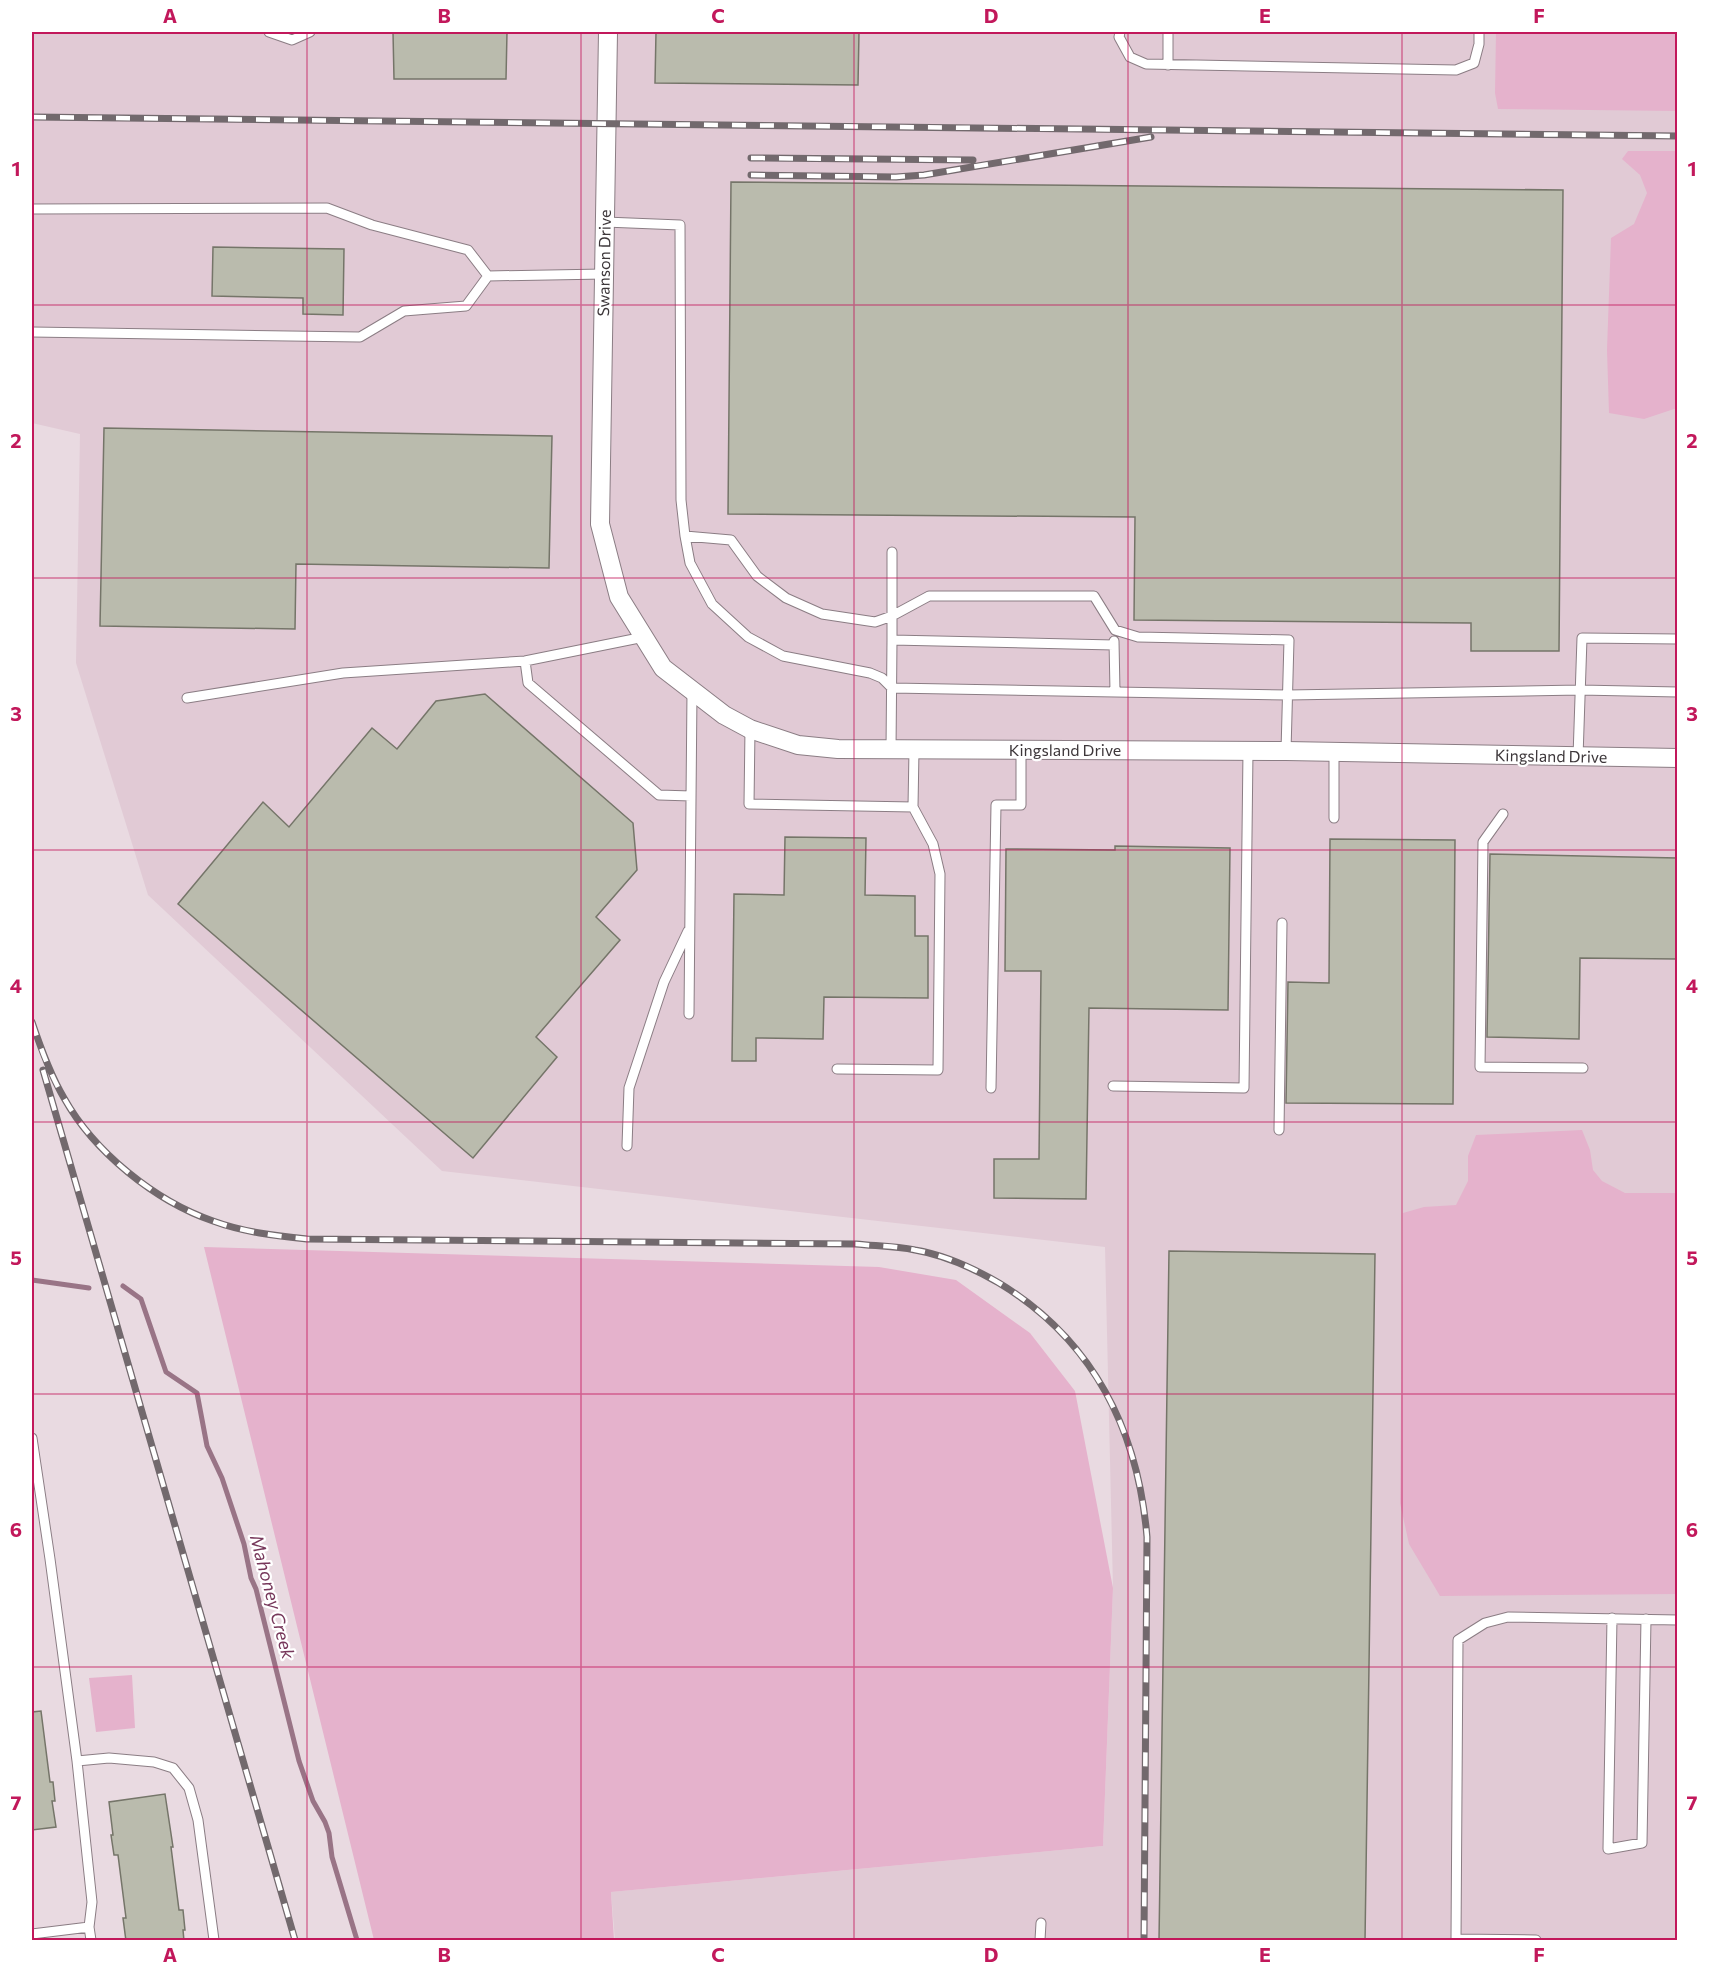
<svg xmlns="http://www.w3.org/2000/svg" width="1709" height="1972" font-family="Commissioner,sans-serif">
  <style>
    .built { fill: #e1cad5 }
    .green { fill: #e5b2cc }
    .lines { fill: none; stroke-linecap: round; stroke-linejoin: round }
    .stream { stroke: #997486; stroke-width: 5 }
    .building { fill: #babbad; stroke: #757569; stroke-width: 1.5 }
    .lane-casing { stroke: #8b7d84; stroke-width: 11 }
    .street-casing { stroke: #8b7d84; stroke-width: 20 }
    .lane { stroke: #fff; stroke-width: 9 }
    .street { stroke: #fff; stroke-width: 18 }
    .rail-casing { stroke: #72696d; stroke-width: 7 }
    .rail { stroke: #fff; stroke-width: 4.5; stroke-dasharray: 14; stroke-linecap: butt }
    .grid { fill: none; stroke: #c2185b; stroke-width: 1.5; stroke-opacity: 0.55 }
    .labels { text-anchor: middle; stroke-width: 4.5; stroke-linejoin: round; paint-order: stroke }
    .street-label { font-size: 16px; fill: #3d373a; stroke: #fff }
    .water-label { font-size: 18px; font-style: italic; fill: #77385b; stroke: #fff }
    .neatline { fill: none; stroke: #c2185b; stroke-width: 2 }
    .grid-label { font-size: 20px; text-anchor: middle; font-weight: bold; fill: #c2185b }
  </style>
  <rect width="100%" height="100%" fill="#e9dae1"/>
  <path class="built" d="M 32,32 L 1677,32 L 1677,1940 L 615,1940 L 611,1892 L 1103,1846 L 1113,1588 L 1105,1247 L 442,1171 L 148,895 L 76,663 L 80,434 L 32,423 Z"/>
  <path class="green" d="M 1496,32 L 1677,32 L 1677,111 L 1498,109 L 1495,93 Z
    M 1628,151 L 1677,151 L 1677,408 L 1644,419 L 1609,413 L 1607,350 L 1611,238 L 1634,224 L 1647,193 L 1640,175 L 1622,159 Z
    M 1582,1130 L 1590,1150 L 1593,1170 L 1602,1181 L 1625,1193 L 1677,1193 L 1677,1594 L 1440,1596 L 1409,1544 L 1400,1503 L 1403,1213 L 1424,1207 L 1456,1205 L 1468,1181 L 1468,1156 L 1476,1135 Z
    M 204,1247 L 879,1267 L 956,1280 L 1030,1333 L 1075,1391 L 1113,1588 L 1103,1846 L 611,1892 L 614,1940 L 374,1940 Z
    M 132,1675 L 135,1728 L 96,1732 L 89,1678 Z"/>
  <g class="lines">
    <path class="stream" d="M 32,1280 L 89,1288
      M 123,1286 L 141,1299 L 166,1372 L 197,1393 L 207,1446 L 222,1478 L 244,1544 L 251,1578 L 256,1589 L 299,1761 L 313,1801 L 325,1822 L 329,1833 L 332,1857 L 357,1940"/>
  </g>
  <path class="building" d="M 393,32 L 507,32 L 506,79 L 394,79 Z
    M 656,32 L 859,32 L 858,85 L 655,83 Z
    M 731,182 L 1563,190 L 1559,651 L 1471,651 L 1471,623 L 1134,620 L 1135,517 L 728,514 Z
    M 213,247 L 344,249 L 343,315 L 303,314 L 303,298 L 212,296 Z
    M 104,428 L 552,436 L 549,568 L 296,564 L 295,629 L 100,626 Z
    M 485,694 L 633,823 L 637,870 L 596,917 L 620,940 L 536,1037 L 557,1057 L 473,1158 L 178,904 L 263,802 L 289,827 L 372,728 L 397,749 L 436,701 Z
    M 785,837 L 866,838 L 865,895 L 915,896 L 915,936 L 928,936 L 928,998 L 824,997 L 823,1039 L 756,1038 L 756,1061 L 732,1061 L 734,894 L 784,895 Z
    M 1330,839 L 1455,840 L 1453,1104 L 1286,1103 L 1288,982 L 1329,983 Z
    M 1115,846 L 1230,848 L 1228,1010 L 1089,1008 L 1086,1199 L 994,1198 L 994,1159 L 1039,1159 L 1041,971 L 1005,971 L 1006,849 L 1115,850 Z
    M 1490,854 L 1677,858 L 1677,959 L 1580,958 L 1579,1039 L 1487,1037 Z
    M 1169,1251 L 1375,1254 L 1365,1941 L 1159,1941 Z
    M 41,1711 L 50,1782 L 53,1782 L 55,1801 L 52,1801 L 56,1827 L 32,1830 L 32,1712 Z
    M 165,1794 L 173,1847 L 171,1847 L 179,1910 L 183,1910 L 185,1930 L 183,1930 L 184,1941 L 126,1941 L 123,1918 L 126,1918 L 118,1855 L 114,1855 L 111,1835 L 113,1835 L 109,1802 Z"/>
  <g class="lines">
    <g class="lane-casing">
      <path id="lane" d="M 269,32 L 292,40 L 310,32
        M 1120,32 L 1119,37 L 1130,57 L 1146,64 L 1456,70 L 1474,63 L 1479,44 L 1479,32
        M 1168,65 L 1168,32
        M 32,209 L 327,208 L 372,225 L 468,250 L 488,276
        M 605,222 L 680,225 L 681,500 L 685,536 L 690,563 L 712,604 L 748,637 L 783,656 L 870,673 L 882,678 L 892,688 L 1288,695 L 1580,690 L 1678,692
        M 488,276 L 604,274
        M 32,332 L 360,337 L 404,311 L 466,306 L 488,276
        M 685,536 L 731,540 L 757,576 L 786,598 L 822,614 L 875,622 L 892,616 L 929,596 L 1094,596 L 1115,630 L 1138,637 L 1289,640 L 1286,751
        M 892,640 L 892,552
        M 1114,641 L 1115,692
        M 525,661 L 528,683 L 659,795 L 691,796
        M 187,698 L 343,673 L 525,661 L 644,637
        M 750,729 L 749,804 L 913,807 L 914,750
        M 891,750 L 892,640 L 1114,645
        M 1334,752 L 1334,818
        M 1578,757 L 1582,638 L 1678,639
        M 1503,814 L 1483,842 L 1480,1067 L 1583,1068
        M 689,1014 L 692,692
        M 837,1069 L 938,1070 L 940,874 L 933,844 L 913,807
        M 1113,1086 L 1244,1088 L 1248,751
        M 991,1088 L 996,805 L 1021,805 L 1021,750
        M 1279,1130 L 1282,923
        M 627,1146 L 629,1088 L 664,982 L 688,931
        M 32,1438 L 50,1559 L 77,1761 L 92,1902 L 89,1927 L 91,1940
        M 1612,1618 L 1608,1849 L 1642,1843 L 1646,1619
        M 77,1761 L 109,1758 L 154,1762 L 173,1768 L 189,1788 L 198,1820 L 214,1940
        M 32,1934 L 89,1927
        M 1040,1940 L 1041,1923
        M 1536,1940 L 1456,1939 L 1458,1640 L 1485,1623 L 1508,1617 L 1678,1620"/>
    </g>
    <g class="street-casing">
      <path id="street" d="M 608,32 L 600,524 L 619,597 L 663,668 L 724,715 L 750,729 L 798,745 L 838,749 L 1286,751 L 1678,758"/>
    </g>
    <use href="#lane" class="lane"/>
    <use href="#street" class="street"/>
    <g class="rail-casing">
      <path id="rail" d="M 32,117 L 1678,136
        M 751,158 L 973,160
        M 751,175 L 896,177 L 924,175 L 1151,137
        M 32,1022 C 41,1049 50,1074 64,1098 C 94,1152 155,1201 213,1221 C 243,1232 276,1236 307,1239 L 856,1244 C 875,1246 895,1246 915,1250 C 945,1255 973,1268 999,1283 C 1093,1340 1138,1430 1147,1537 L 1144,1940
        M 43,1070 L 295,1940"/>
    </g>
    <use href="#rail" class="rail"/>
  </g>
  <path class="grid" d="M 307,32 L 307,1940M 581,32 L 581,1940M 854,32 L 854,1940M 1128,32 L 1128,1940M 1402,32 L 1402,1940M 32,305 L 1678,305M 32,578 L 1678,578M 32,850 L 1678,850M 32,1122 L 1678,1122M 32,1394 L 1678,1394M 32,1667 L 1678,1667"/>
  <g class="labels">
    <g class="street-label">
      <text transform="translate(604 263) rotate(-89)" y="6">Swanson Drive</text>
      <text x="1065" y="756">Kingsland Drive</text>
      <text transform="translate(1551 756) rotate(1)" y="6">Kingsland Drive</text>
    </g>
    <g class="water-label">
      <text transform="translate(272 1597) rotate(75)" y="6">Mahoney Creek</text>
    </g>
  </g>
  <rect width="1709" height="1972" fill="none" stroke="#ffffff" stroke-width="66"/>
  <rect x="33" y="33" width="1643" height="1906" class="neatline"/>
  <g class="grid-label">
    <text x="170" y="23">A</text>
    <text x="444" y="23">B</text>
    <text x="718" y="23">C</text>
    <text x="991" y="23">D</text>
    <text x="1265" y="23">E</text>
    <text x="1539" y="23">F</text>
    <text x="16" y="176">1</text>
    <text x="1692" y="176">1</text>
    <text x="16" y="448">2</text>
    <text x="1692" y="448">2</text>
    <text x="16" y="721">3</text>
    <text x="1692" y="721">3</text>
    <text x="16" y="993">4</text>
    <text x="1692" y="993">4</text>
    <text x="16" y="1265">5</text>
    <text x="1692" y="1265">5</text>
    <text x="16" y="1537">6</text>
    <text x="1692" y="1537">6</text>
    <text x="16" y="1810">7</text>
    <text x="1692" y="1810">7</text>
    <text x="170" y="1962">A</text>
    <text x="444" y="1962">B</text>
    <text x="718" y="1962">C</text>
    <text x="991" y="1962">D</text>
    <text x="1265" y="1962">E</text>
    <text x="1539" y="1962">F</text>
  </g>
</svg>
